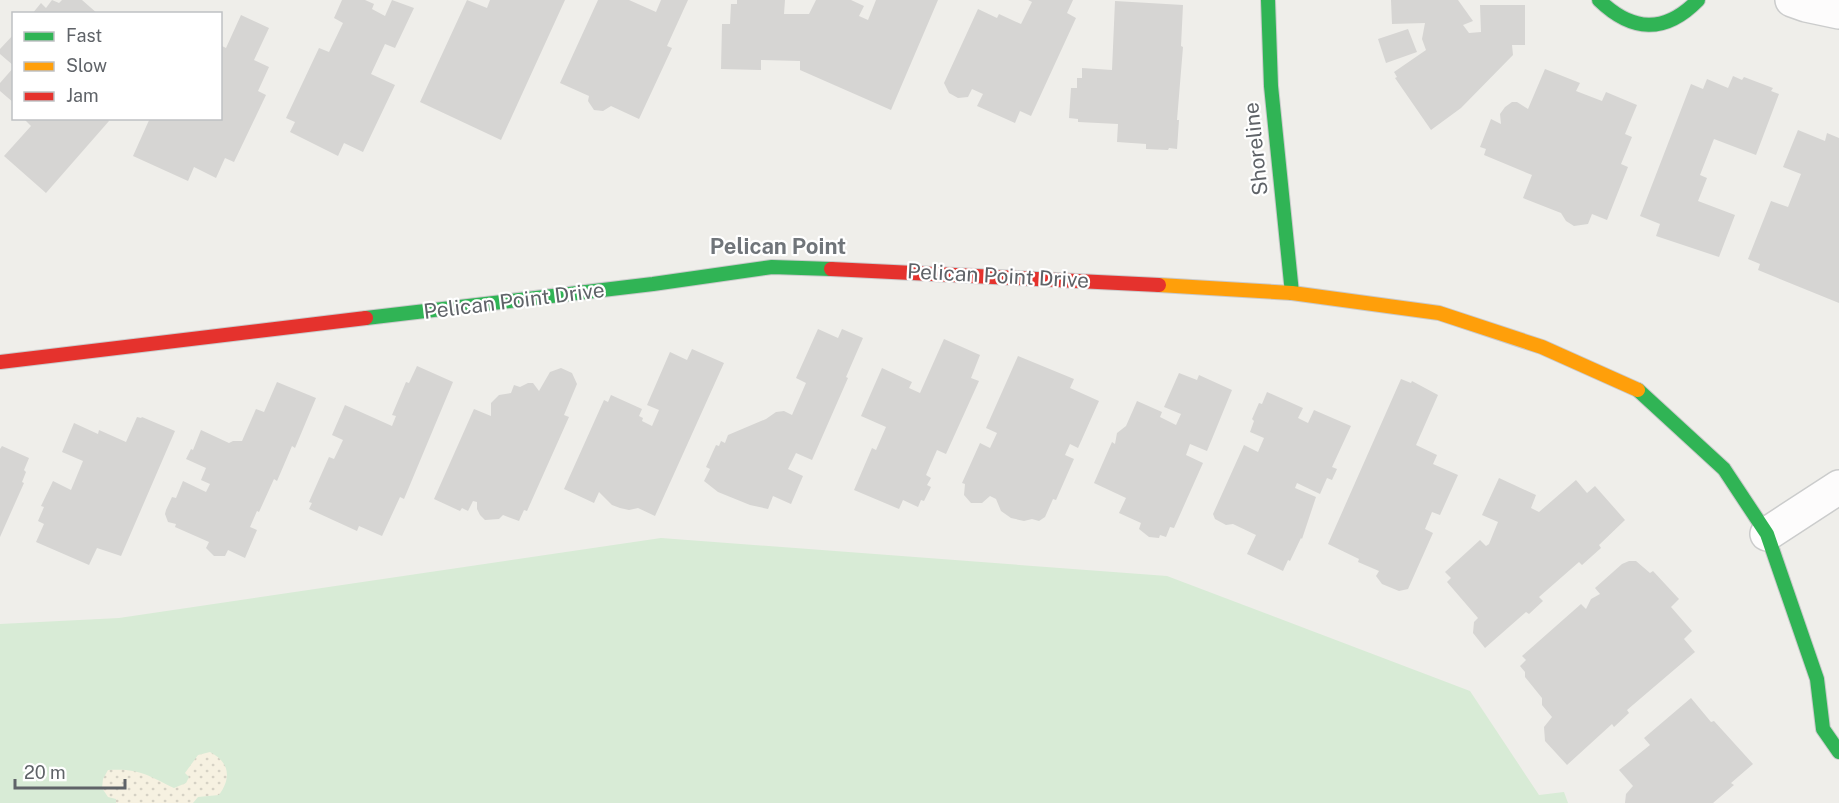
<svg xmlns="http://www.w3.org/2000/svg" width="1839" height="803" font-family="'Public Sans',sans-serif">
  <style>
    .grass { fill: #d8ebd6 }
    .sand { fill: url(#sand-dots) }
    .building { fill: #d6d5d3 }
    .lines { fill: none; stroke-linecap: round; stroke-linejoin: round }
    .street-casing { stroke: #cbcccc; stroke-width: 36 }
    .fast-casing { stroke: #cacacb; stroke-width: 16 }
    .slow-casing { stroke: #cacacb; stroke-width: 16 }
    .jam-casing { stroke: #cacacb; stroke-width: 16 }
    .street { stroke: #fdfcfc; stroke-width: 33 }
    .fast { stroke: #30b455; stroke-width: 14 }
    .slow { stroke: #ff9f0a; stroke-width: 14 }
    .jam { stroke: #e5322d; stroke-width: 14 }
    .labels { text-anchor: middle; stroke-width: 4.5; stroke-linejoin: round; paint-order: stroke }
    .street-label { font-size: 21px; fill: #5f6368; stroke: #fff }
    .neighbourhood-label { font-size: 22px; font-weight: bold; fill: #70757a; stroke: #fff }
  </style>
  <defs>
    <pattern id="sand-dots" width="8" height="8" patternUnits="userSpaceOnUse" patternTransform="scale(1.5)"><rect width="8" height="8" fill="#f6f1e1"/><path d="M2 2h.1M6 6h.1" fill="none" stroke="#d5d1c4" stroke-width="1.8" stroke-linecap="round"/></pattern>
  </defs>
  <rect width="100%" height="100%" fill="#efeeea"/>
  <path class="grass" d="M 661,538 L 1167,576 L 1470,691 L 1539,795 L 1564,792 L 1568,803 L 0,803 L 0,624 L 119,618 Z"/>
  <path class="sand" d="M 210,752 C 229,762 232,777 219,795 L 198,797 L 193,803 L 116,803 L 116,799 L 108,797 L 102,788 L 103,779 L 108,770 C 139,768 147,775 174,788 L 186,783 L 189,777 L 185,773 L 198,755 Z"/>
  <path class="building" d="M 52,0 L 59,3 L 62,0 L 82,0 L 98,14 L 32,14 L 41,3 L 46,8 Z
    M 342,0 L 365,0 L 374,4 L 372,9 L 385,16 L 392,0 L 414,8 L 395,48 L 385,44 L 371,74 L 395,85 L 363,152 L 344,143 L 338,156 L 290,132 L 295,122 L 286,118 L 319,48 L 329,52 L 343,23 L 334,18 Z
    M 467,0 L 487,8 L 490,0 L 565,0 L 501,140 L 420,102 Z
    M 598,0 L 629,0 L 656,12 L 661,0 L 688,0 L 667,46 L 672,48 L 639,119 L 611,106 L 603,111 L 594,110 L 588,101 L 589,96 L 560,83 Z
    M 737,0 L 785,0 L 784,14 L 809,14 L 816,0 L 851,0 L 864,6 L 859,16 L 868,20 L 876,0 L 938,0 L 891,110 L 800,70 L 800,61 L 761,60 L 761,70 L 721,69 L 722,24 L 730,24 L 731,4 L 737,4 Z
    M 1028,0 L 1073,0 L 1067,13 L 1076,18 L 1031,116 L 1020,111 L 1015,123 L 977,106 L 983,94 L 972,89 L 968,97 L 958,98 L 949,93 L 944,83 L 978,9 L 997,18 L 999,14 L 1021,24 L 1032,2 Z
    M 1391,0 L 1458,0 L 1473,21 L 1463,25 L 1469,33 L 1481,32 L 1480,5 L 1525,5 L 1525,45 L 1512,45 L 1513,55 L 1461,108 L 1431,130 L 1395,78 L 1397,77 L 1394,72 L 1426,50 L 1422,39 L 1425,23 L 1392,24 Z
    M 1115,1 L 1183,5 L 1181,46 L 1183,47 L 1177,120 L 1179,120 L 1177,149 L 1169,148 L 1168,150 L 1146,149 L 1146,144 L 1117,142 L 1118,124 L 1078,122 L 1078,119 L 1069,118 L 1071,88 L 1077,88 L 1077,78 L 1082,78 L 1082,68 L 1112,70 Z
    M 241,15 L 269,28 L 254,60 L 269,67 L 258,91 L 266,95 L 234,162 L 225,158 L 216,178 L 194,167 L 188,181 L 133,156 L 150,118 L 220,118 L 220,45 L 226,48 Z
    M 1408,29 L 1417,52 L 1386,63 L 1378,39 Z
    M 14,34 L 14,66 L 0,54 L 0,49 Z
    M 14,67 L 14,103 L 0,91 L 0,83 Z
    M 1545,69 L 1580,83 L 1576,91 L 1602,101 L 1606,92 L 1637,105 L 1625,134 L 1632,137 L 1621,164 L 1628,167 L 1607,220 L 1592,214 L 1588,224 L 1574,226 L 1566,221 L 1561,213 L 1523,198 L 1532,175 L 1484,155 L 1486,149 L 1480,147 L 1491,119 L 1501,124 L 1500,114 L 1505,107 L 1512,102 L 1517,102 L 1528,109 Z
    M 1733,76 L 1742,80 L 1744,77 L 1773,88 L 1771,91 L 1779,94 L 1756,155 L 1714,139 L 1700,175 L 1707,178 L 1698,201 L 1735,215 L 1719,257 L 1656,236 L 1660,224 L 1640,216 L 1691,84 L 1703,89 L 1707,79 L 1728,88 Z
    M 23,118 L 107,118 L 109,121 L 46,193 L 4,156 L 31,126 Z
    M 1798,130 L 1825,141 L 1827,133 L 1839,138 L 1839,303 L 1758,270 L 1760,264 L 1748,259 L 1771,201 L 1788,207 L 1801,174 L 1783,167 Z
    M 818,329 L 838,338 L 842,329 L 863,338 L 846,377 L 848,378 L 812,460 L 796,453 L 788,469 L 803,476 L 791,504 L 773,496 L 768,509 L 750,505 L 718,492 L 704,481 L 710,469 L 706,467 L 716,445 L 719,446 L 721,441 L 725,443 L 728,435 L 766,419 L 776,412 L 784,411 L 792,415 L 806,383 L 796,378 Z
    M 944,339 L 980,355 L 971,378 L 979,381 L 946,454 L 937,450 L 926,475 L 931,478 L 927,485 L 931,487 L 924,501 L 921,500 L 918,507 L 903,500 L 899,509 L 854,490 L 872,448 L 876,450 L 886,427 L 861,416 L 882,368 L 912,382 L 909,388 L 920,393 Z
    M 692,349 L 724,363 L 655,516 L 638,508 L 629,510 L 620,508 L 612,505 L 599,492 L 594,503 L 564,489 L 604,400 L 608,402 L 611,395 L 642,409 L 639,416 L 643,418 L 642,421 L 652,426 L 659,410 L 647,405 L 670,352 L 687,360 Z
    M 1018,356 L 1074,379 L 1070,388 L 1099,401 L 1078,448 L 1070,444 L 1065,455 L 1074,459 L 1056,500 L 1053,499 L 1045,517 L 1039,521 L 1032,519 L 1024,521 L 1011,518 L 1001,511 L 996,499 L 990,496 L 982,503 L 971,503 L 964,495 L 965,484 L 962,483 L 980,443 L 990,448 L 997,433 L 986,428 Z
    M 417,366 L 453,382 L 404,499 L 400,497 L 382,536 L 359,526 L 357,531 L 309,509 L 312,503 L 309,502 L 329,457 L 334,459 L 343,440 L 332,435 L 345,405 L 392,426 L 396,416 L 392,415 L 406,382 L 409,383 Z
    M 561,368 L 572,373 L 577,384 L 564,415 L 569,417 L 527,511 L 524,510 L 519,521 L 503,515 L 499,519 L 485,520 L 480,515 L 477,509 L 477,502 L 473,501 L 468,511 L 462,508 L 460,511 L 434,499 L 474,409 L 491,416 L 491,403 L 499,395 L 511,393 L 514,385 L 520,387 L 528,383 L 533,383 L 539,391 L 550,372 Z
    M 1179,373 L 1197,380 L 1199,375 L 1232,390 L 1207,451 L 1190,444 L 1186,455 L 1203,463 L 1174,528 L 1170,527 L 1166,537 L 1160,535 L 1159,538 L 1149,537 L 1139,529 L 1141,523 L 1119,513 L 1126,498 L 1094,483 L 1112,442 L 1115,444 L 1117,433 L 1126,426 L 1137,401 L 1162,412 L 1160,417 L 1176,425 L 1181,414 L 1164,407 Z
    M 1401,379 L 1411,383 L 1412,381 L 1438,395 L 1416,445 L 1437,455 L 1433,464 L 1458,475 L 1440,515 L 1432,512 L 1425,529 L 1433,533 L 1408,589 L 1399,591 L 1382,584 L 1376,576 L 1379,571 L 1358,562 L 1359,559 L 1328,544 Z
    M 277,382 L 316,398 L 295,448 L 292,446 L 277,481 L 274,479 L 259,512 L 257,511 L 250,527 L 257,530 L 245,558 L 228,550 L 225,556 L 214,556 L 206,548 L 209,542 L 175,527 L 176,524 L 168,522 L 165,514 L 166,510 L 172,497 L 176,498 L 183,481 L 206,492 L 210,484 L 201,480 L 206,468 L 186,459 L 191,449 L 193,450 L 201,430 L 229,443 L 233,441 L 242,441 L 256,409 L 264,412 Z
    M 1267,392 L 1303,408 L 1298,418 L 1308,423 L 1314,410 L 1351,426 L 1332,467 L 1337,469 L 1332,480 L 1327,478 L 1320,494 L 1297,483 L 1295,488 L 1316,497 L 1302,539 L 1301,538 L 1290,561 L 1288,560 L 1283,571 L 1247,554 L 1256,535 L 1233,524 L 1226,525 L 1215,519 L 1213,514 L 1244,445 L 1258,452 L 1264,438 L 1250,432 L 1254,421 L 1252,419 L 1259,403 L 1262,404 Z
    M 137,417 L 141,418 L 142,417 L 175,431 L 121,556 L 97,548 L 89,565 L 36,542 L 44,524 L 38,521 L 44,507 L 41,506 L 53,481 L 71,490 L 83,461 L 62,452 L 74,423 L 98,434 L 99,430 L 126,442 Z
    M 2,446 L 29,458 L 24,470 L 26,472 L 22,482 L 24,483 L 0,537 L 0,449 Z
    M 1499,478 L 1536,495 L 1531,508 L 1539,512 L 1576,480 L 1587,493 L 1595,486 L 1625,520 L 1599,545 L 1601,548 L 1582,565 L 1579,562 L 1539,597 L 1543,601 L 1529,614 L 1526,612 L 1485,648 L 1473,633 L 1474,622 L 1478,618 L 1447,582 L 1451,578 L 1445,572 L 1480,540 L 1486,546 L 1489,544 L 1498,522 L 1482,515 Z
    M 1629,561 L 1636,561 L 1650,573 L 1653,571 L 1679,599 L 1671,607 L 1692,631 L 1684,639 L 1695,652 L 1627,710 L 1629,713 L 1614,727 L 1612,724 L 1567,765 L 1545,741 L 1544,727 L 1552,717 L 1542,705 L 1542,698 L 1525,677 L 1525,672 L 1520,666 L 1526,660 L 1522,656 L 1581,604 L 1586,609 L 1591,599 L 1600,594 L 1595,588 L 1622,564 Z
    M 1691,698 L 1711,722 L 1714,721 L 1753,764 L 1731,783 L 1734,785 L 1713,803 L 1625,803 L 1626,794 L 1633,786 L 1619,770 L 1650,745 L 1644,738 Z"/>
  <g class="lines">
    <g class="street-casing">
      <path id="street" d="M 1792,0 L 1806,5 L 1839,12
        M 1767,534 L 1839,487"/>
    </g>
    <g class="fast-casing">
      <path id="fast" d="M 1268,0 L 1271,86 L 1292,293
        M 1599,0 C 1632,32 1665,34 1698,0
        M 366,318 L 653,284 L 772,267 L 831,269
        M 1638,390 L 1724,469 L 1767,534 L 1817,679 L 1823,729 L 1839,752"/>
    </g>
    <g class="slow-casing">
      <path id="slow" d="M 1159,285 L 1292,293 L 1439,313 L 1542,347 L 1638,390"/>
    </g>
    <g class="jam-casing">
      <path id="jam" d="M 831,269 L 1159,285
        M 0,362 L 366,318"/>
    </g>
    <use href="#street" class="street"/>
    <use href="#fast" class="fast"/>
    <use href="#slow" class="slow"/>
    <use href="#jam" class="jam"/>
  </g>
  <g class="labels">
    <g class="street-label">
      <text transform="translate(1256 149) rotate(-96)" y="7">Shoreline</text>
      <text transform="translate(998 276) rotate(3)" y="7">Pelican Point Drive</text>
      <text transform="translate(514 301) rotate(-7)" y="7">Pelican Point Drive</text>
    </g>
    <g class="neighbourhood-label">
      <text x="778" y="254">Pelican Point</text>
    </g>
  </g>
  <rect x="12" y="12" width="210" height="108" fill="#ffffff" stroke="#bfc1c3" stroke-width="1.5"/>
  <rect x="24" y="32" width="30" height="9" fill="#30b455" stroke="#bfc1c3" stroke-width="1.5"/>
  <text x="66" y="42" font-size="18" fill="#5f6368">Fast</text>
  <rect x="24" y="62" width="30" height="9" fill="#ff9f0a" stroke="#bfc1c3" stroke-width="1.5"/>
  <text x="66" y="72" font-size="18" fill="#5f6368">Slow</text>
  <rect x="24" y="92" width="30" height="9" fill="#e5322d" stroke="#bfc1c3" stroke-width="1.5"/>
  <text x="66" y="102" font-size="18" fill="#5f6368">Jam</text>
  <path d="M15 779v9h110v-9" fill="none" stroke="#5f6368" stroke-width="3"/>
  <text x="24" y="779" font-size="18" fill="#5f6368" stroke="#ffffff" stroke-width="4.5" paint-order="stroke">20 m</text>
</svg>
